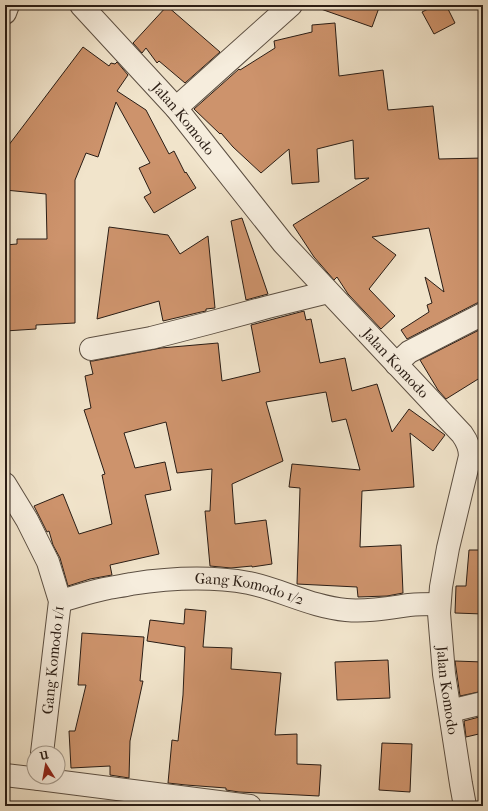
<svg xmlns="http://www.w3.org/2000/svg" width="488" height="811" font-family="'IM FELL French Canon',serif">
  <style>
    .building { fill: #cd936c; stroke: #2a1d15 }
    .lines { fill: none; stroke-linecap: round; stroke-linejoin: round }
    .minor-casing { stroke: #5c4f42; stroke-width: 24 }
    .minor { stroke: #f6eddd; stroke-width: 22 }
    .labels { text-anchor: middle; stroke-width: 3; stroke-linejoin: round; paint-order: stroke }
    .street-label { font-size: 15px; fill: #2a1d15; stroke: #f6eddd }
  </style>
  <rect width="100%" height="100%" fill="#f1e4cb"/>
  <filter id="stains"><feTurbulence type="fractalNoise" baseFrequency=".005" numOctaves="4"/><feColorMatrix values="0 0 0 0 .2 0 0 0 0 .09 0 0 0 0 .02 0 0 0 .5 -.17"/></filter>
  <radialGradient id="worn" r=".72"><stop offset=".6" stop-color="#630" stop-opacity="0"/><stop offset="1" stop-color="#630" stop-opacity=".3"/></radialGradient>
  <path class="building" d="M 318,5 L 380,5 L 372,27 L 318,8 Z
    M 436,5 L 446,5 L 455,23 L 434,34 L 422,12 Z
    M 167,6 L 220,52 L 185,83 L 159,61 L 157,63 L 146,48 L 142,53 L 133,43 Z
    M 335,23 L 339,76 L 383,70 L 388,110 L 433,106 L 439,159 L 483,158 L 483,302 L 477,303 L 407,339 L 401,330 L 429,312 L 427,305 L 432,303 L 425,277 L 444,292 L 429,228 L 372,237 L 396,255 L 369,289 L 395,316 L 381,329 L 348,294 L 337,277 L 334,280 L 314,257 L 293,225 L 369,178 L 355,179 L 353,140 L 317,149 L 319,182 L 292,184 L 289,149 L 261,173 L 233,147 L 221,133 L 220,134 L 194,109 L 239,69 L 240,70 L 275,48 L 274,41 L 312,32 L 312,25 Z
    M 83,47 L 109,66 L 111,63 L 115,64 L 117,62 L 128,75 L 117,91 L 146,110 L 169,154 L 174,151 L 185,173 L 186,172 L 196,188 L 154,213 L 144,197 L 151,193 L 139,168 L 150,163 L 116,102 L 98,157 L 86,153 L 75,180 L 75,323 L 36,325 L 36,329 L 5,331 L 5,245 L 17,244 L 17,239 L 47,239 L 46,194 L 5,190 L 5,150 Z
    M 242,218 L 268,294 L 246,300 L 231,221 Z
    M 109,227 L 168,235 L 180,254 L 208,236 L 215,308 L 206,309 L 206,311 L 201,312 L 163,321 L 159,301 L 97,319 Z
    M 304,311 L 306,320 L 311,319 L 320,363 L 345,358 L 352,391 L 377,384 L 392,432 L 409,409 L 445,435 L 433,451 L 410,433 L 414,487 L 362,491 L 360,547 L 401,545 L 403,593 L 387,596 L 358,597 L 357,587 L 297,584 L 300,488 L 289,487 L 292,464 L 360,470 L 346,419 L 332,422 L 326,392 L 266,402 L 283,461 L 232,484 L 235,524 L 266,520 L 272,564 L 252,567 L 252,566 L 231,568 L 210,566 L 205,511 L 210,511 L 212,469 L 177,473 L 166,422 L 124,433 L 135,468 L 165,462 L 171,490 L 145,495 L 159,554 L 110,565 L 112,575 L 90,579 L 68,586 L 60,558 L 53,545 L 49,531 L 47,532 L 34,506 L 63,494 L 79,534 L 112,524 L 102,475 L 105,474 L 84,410 L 91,408 L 85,376 L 93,374 L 90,361 L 93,361 L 161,348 L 218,343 L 222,381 L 260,372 L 251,325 Z
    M 483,328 L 483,376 L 446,399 L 438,390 L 420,360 Z
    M 469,550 L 483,550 L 483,614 L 455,613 L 456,586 L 466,586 Z
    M 185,609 L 206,611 L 203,647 L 232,648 L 231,669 L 281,673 L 275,735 L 297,734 L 297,764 L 321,765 L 319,796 L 239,792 L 226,790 L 226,788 L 186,785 L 168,783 L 172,740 L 178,741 L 183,695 L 185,647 L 147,641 L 150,620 L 184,624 Z
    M 82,633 L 144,637 L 140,681 L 143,681 L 130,741 L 129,778 L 110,775 L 110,766 L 71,768 L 69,731 L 75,731 L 86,685 L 78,685 Z
    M 388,660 L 390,698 L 337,700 L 335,662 Z
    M 455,661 L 483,662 L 483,691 L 460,696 Z
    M 483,716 L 483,733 L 466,737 L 464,721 Z
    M 382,743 L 412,744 L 410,792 L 379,790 Z"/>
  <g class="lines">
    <g class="minor-casing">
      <g id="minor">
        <path id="s1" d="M 81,5 L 176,108 L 283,243 L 462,434 C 467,441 470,448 470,456 L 448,548 L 441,587 L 439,613 L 444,674 L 461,784 L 465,806"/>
        <path d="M 5,13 L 8,5"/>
        <path d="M 176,108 L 291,5"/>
        <path d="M 91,349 L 151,338 L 209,323 L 268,307 L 328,292"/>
        <path d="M 396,364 L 409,352 L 483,314"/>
        <path d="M 5,484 L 27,520 L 48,562 L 60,601 L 42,753"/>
        <path id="s2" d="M 60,601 C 75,597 89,592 104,589 C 113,587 122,586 131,584 C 170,578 210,576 249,583 C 282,590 312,607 346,610 C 367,612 388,608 409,605 C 419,604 429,604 439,604"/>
        <path d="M 450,711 L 483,703"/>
        <path d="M 5,775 L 39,779"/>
        <path d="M 39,777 L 39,779 L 250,806"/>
      </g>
    </g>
    <use href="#minor" class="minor"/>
  </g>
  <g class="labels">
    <g class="street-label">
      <text dy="5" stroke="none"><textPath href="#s1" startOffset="153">Jalan Komodo</textPath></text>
      <text dy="5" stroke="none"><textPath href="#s1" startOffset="477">Jalan Komodo</textPath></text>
      <text dy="5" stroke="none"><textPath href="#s2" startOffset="193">Gang Komodo 1/2</textPath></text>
      <text transform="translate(53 660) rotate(-84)" y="5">Gang Komodo 1/1</text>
      <text dy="5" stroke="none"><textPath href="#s1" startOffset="836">Jalan Komodo</textPath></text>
    </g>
  </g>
  <rect width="488" height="811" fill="none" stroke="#f1e4cb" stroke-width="20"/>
  <rect x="6" y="6" width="476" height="799" fill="none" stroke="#2a1d15" stroke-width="2"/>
  <rect x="10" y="10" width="468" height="791" fill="none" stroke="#2a1d15"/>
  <g transform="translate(46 765) rotate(349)"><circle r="19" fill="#f6eddd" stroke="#a49a8d"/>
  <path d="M0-3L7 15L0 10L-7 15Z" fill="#8f2418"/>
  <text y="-6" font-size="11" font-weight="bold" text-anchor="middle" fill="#2a1d15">U</text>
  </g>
  <rect width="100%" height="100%" filter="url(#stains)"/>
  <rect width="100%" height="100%" fill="url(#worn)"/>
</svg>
